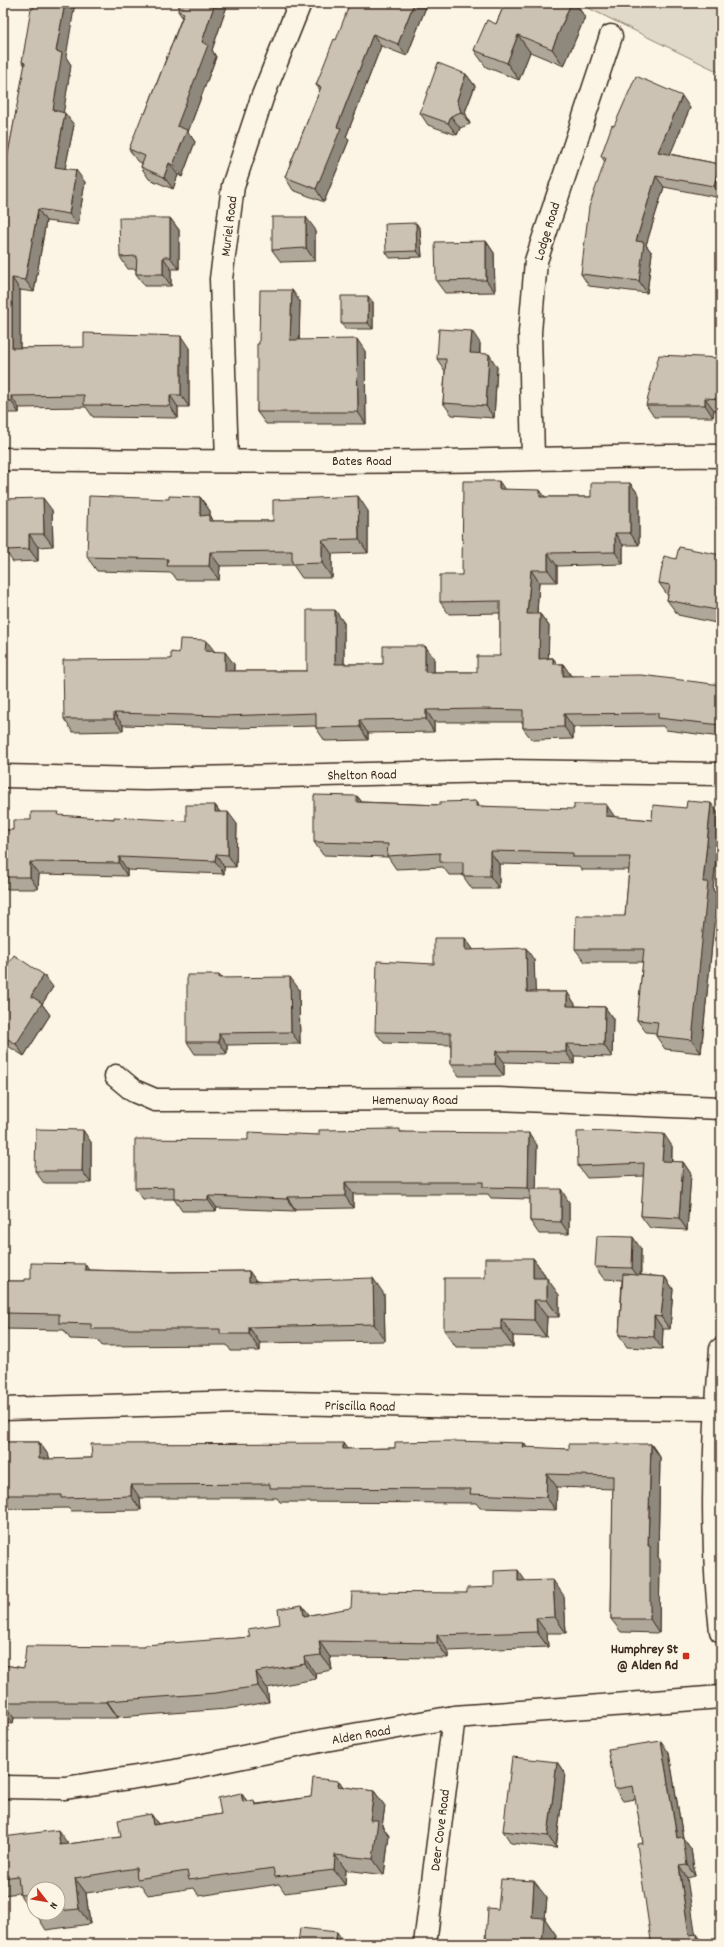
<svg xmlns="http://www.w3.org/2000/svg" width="724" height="1947" font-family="Dekko,sans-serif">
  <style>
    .green { fill: #e0d8c8; stroke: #8e8173 }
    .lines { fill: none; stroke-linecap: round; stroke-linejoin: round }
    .minor-casing { stroke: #3b2a1e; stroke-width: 25 }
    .major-casing { stroke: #3b2a1e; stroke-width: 25 }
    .minor { stroke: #fcf5e5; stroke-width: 22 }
    .major { stroke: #fcf5e5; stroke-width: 22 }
    .wall { fill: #afa79a; stroke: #3b2a1e }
    .shaded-wall { fill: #8f887d; stroke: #3b2a1e }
    .building { fill: #ccc2b3; stroke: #3b2a1e }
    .poi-dot { fill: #c8321e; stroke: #fcf5e5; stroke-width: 1.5 }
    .labels { text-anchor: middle; stroke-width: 4; stroke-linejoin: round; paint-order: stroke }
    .street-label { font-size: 14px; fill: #3b2a1e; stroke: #fcf5e5 }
    .poi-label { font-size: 14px; font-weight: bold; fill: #3b2a1e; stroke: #fcf5e5; text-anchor: end }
  </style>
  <rect width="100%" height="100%" fill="#fcf5e5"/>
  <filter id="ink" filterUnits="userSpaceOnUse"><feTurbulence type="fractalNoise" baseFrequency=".025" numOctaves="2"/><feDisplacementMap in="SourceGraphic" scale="8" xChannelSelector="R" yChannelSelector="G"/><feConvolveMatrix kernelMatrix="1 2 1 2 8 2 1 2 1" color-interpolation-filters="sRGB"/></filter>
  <g filter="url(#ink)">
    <path class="green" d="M 578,3 L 721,3 L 721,73 Z"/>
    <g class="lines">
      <g class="minor-casing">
        <path id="minor" d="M 3,459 C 180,461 357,464 533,459 C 596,458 658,455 721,456
          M 533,459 L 530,332 L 536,261 L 611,36
          M 227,461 L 221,279 L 233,186 L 262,98 L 300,3
          M 3,776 L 146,779 L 497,771 L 721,774
          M 116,1076 L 134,1091 L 155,1100 L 499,1099 L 721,1108
          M 3,1409 L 241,1402 L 477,1407 L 716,1409
          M 3,1787 L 65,1788 L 175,1771 L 325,1740 L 454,1717 L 721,1697
          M 425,1944 L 454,1717"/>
      </g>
      <g class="major-casing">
        <path id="major" d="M 721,1349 C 713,1443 710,1537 721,1631"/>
      </g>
      <use href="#minor" class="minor"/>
      <use href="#major" class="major"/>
    </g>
    <path class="wall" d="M 180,3 L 228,3 L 212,50 L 216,57 L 188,132 L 195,142 L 182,177 L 178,175 L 173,189 L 149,179 L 141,167 L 142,163 L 137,161 L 129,149 L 145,114 L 182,17 L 178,11 Z
      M 505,3 L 575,3 L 585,17 L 564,66 L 530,52 L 519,80 L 486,67 L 474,50 L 496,24 Z
      M 424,5 L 426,7 L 407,56 L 381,46 L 346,137 L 349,140 L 324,202 L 293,190 L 285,177 L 320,90 L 316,85 L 336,40 Z
      M 33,9 L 71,65 L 63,112 L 74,125 L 65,168 L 85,182 L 78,225 L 46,221 L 34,292 L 20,290 L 20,348 L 189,348 L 189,407 L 178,407 L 178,418 L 93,417 L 86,407 L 19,408 L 19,413 L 3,413 L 3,158 L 7,159 L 25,66 L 22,62 Z
      M 466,74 L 475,86 L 465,112 L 470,124 L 460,128 L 457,135 L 428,125 L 420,113 Z
      M 690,108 L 670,154 L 719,164 L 721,167 L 721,198 L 664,187 L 646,245 L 652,253 L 647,293 L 589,286 L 581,274 L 605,162 L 601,156 L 614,126 Z
      M 170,218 L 179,230 L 179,269 L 171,269 L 171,286 L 145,286 L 136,274 L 136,269 L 128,269 L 120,257 Z
      M 416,223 L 420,229 L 422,257 L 390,258 L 386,252 Z
      M 315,229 L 315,261 L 281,262 L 272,250 Z
      M 486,241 L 494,253 L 495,292 L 445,293 L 436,281 Z
      M 292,290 L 300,302 L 299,340 L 365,351 L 366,424 L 266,424 L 257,412 L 259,344 Z
      M 373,302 L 373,329 L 345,329 L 341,323 Z
      M 480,343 L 480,354 L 497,367 L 494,418 L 452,415 L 443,403 L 445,371 L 437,359 Z
      M 721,358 L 721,410 L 714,410 L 713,417 L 654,417 L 646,405 Z
      M 630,483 L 639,495 L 639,545 L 623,545 L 623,564 L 557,566 L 557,582 L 539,582 L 537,614 L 540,614 L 549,626 L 548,658 L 553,658 L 557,664 L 563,664 L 571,676 L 721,685 L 721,737 L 666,730 L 663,726 L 573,727 L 573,739 L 532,740 L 523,728 L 523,722 L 434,722 L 434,732 L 368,733 L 368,740 L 325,741 L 316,728 L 316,726 L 232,728 L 123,725 L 123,731 L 73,732 L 64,719 L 171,659 L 179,653 L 214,651 L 234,664 L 234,671 L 307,671 L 335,610 L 344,623 L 344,664 L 383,664 L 425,646 L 434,658 L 434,672 L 477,672 L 500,656 L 500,613 L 449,614 L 440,602 L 462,575 L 505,489 L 545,497 L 591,497 Z
      M 721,486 L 721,514 L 717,509 Z
      M 200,497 L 210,511 L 210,517 L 213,521 L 273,521 L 368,511 L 368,553 L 332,554 L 332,578 L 302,578 L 293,565 L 220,566 L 219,580 L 177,580 L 172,573 L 97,571 L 87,557 L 169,499 Z
      M 3,499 L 52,510 L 53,546 L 38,547 L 38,561 L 13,562 L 5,550 L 5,546 L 3,546 Z
      M 721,552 L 721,624 L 678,615 L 667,600 L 668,596 L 659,583 L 676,559 L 721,555 Z
      M 357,796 L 362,802 L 440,805 L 476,801 L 480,806 L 652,820 L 720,816 L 713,890 L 717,895 L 701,1053 L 665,1049 L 656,1036 L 656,1033 L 646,1032 L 637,1020 L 643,962 L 585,962 L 575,949 L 625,916 L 629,870 L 582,870 L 579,866 L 499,864 L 499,889 L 472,889 L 463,876 L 463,875 L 449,875 L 443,867 L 396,869 L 388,857 L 323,855 L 314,842 Z
      M 215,805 L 220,812 L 237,824 L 236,867 L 224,867 L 224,874 L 127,870 L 127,876 L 39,874 L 38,889 L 3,889 L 3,830 L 13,830 L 31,820 L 61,816 L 114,819 L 186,821 Z
      M 465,938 L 473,950 L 534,960 L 535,992 L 567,992 L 575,1004 L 575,1006 L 605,1007 L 613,1019 L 612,1057 L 574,1056 L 574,1064 L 504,1062 L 504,1076 L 459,1076 L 451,1064 L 451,1045 L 384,1043 L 375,1032 L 434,964 Z
      M 3,971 L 53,987 L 42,1004 L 50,1015 L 24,1056 L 3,1043 Z
      M 219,975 L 222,978 L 299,989 L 300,1044 L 227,1045 L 227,1054 L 195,1054 L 187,1042 Z
      M 402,1132 L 537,1145 L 536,1189 L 569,1202 L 569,1234 L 539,1234 L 530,1221 L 530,1199 L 491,1198 L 488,1194 L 353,1194 L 353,1208 L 295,1209 L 295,1211 L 217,1208 L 216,1211 L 182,1211 L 174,1199 L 143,1199 L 135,1188 L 248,1140 L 319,1135 Z
      M 91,1142 L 91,1183 L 44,1183 L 35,1171 Z
      M 672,1146 L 672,1162 L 683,1162 L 691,1174 L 687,1230 L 650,1228 L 641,1216 L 644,1176 L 587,1178 L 578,1166 Z
      M 641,1249 L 641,1275 L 665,1277 L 673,1289 L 670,1329 L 663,1329 L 662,1349 L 627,1347 L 619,1335 L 622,1280 L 604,1279 L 595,1267 Z
      M 533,1258 L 545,1275 L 545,1278 L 559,1295 L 559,1317 L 547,1317 L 546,1337 L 513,1336 L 513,1347 L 456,1347 L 444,1330 L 485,1278 Z
      M 89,1270 L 162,1272 L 249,1271 L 256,1281 L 384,1294 L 385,1341 L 260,1343 L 260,1351 L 231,1351 L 227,1345 L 102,1346 L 98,1340 L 70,1339 L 64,1330 L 3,1329 L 3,1281 L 25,1281 L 31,1279 Z
      M 3,1442 L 39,1442 L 49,1456 L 49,1459 L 92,1458 L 347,1449 L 395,1448 L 524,1443 L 527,1448 L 569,1449 L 651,1444 L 660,1457 L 658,1557 L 660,1560 L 659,1633 L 621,1632 L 611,1619 L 613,1489 L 557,1487 L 556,1510 L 480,1508 L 476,1503 L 280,1502 L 277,1498 L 140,1498 L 141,1510 L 71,1511 L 68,1508 L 3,1509 Z
      M 526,1581 L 564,1596 L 566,1633 L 547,1633 L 548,1647 L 448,1651 L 448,1658 L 330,1657 L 332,1670 L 315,1673 L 316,1679 L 267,1688 L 269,1702 L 227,1709 L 118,1717 L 118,1718 L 14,1718 L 13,1724 L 3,1723 L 3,1665 L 24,1668 L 145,1647 L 250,1637 L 280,1624 L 302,1605 L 309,1615 L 467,1593 Z
      M 669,1753 L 683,1838 L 691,1849 L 695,1876 L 687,1878 L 643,1843 L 636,1799 L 623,1801 L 615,1789 Z
      M 557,1762 L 565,1774 L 556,1848 L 511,1843 L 503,1831 Z
      M 339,1781 L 343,1787 L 374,1791 L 385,1806 L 382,1826 L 389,1836 L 384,1875 L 346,1870 L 345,1885 L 285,1893 L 279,1884 L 199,1896 L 194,1888 L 148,1895 L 141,1885 L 86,1893 L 90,1924 L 46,1930 L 36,1914 L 35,1913 L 58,1913 L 58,1889 L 34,1889 L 34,1910 L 31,1911 L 20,1895 L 19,1893 L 3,1895 L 3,1837 L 68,1844 L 121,1837 L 151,1814 L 158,1824 L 221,1814 L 241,1793 L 247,1801 L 257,1804 L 311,1797 Z
      M 547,1898 L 545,1919 L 556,1935 L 555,1944 L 489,1944 L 486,1940 L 498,1909 Z"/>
    <path class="shaded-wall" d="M 65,3 L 75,3 L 66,57 L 71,65 L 62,122 L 53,110 L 56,51 Z
      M 215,3 L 228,3 L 212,50 L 216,57 L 188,132 L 195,142 L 182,177 L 173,165 L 177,126 L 202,42 Z
      M 414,3 L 425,3 L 424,5 L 426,7 L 407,56 L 398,44 Z
      M 571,3 L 575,3 L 585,17 L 564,66 L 552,49 Z
      M 373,34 L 381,46 L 346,137 L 349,140 L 324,202 L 316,189 L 337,127 Z
      M 518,35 L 530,52 L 519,80 L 507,63 Z
      M 466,74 L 475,86 L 465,112 L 470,124 L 461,112 L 457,100 Z
      M 682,96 L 690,108 L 666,164 L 658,152 Z
      M 65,113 L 74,125 L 63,179 L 55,167 Z
      M 451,116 L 460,128 L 457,135 L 448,123 Z
      M 169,163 L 178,175 L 173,189 L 164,177 Z
      M 719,164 L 721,167 L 721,196 L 714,186 Z
      M 76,170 L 85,182 L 78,225 L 69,214 Z
      M 656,176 L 664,187 L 646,245 L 652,253 L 647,293 L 639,281 L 636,241 Z
      M 38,209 L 46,221 L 34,292 L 25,280 Z
      M 306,217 L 315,229 L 315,261 L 306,248 Z
      M 170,218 L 179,230 L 179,269 L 170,257 Z
      M 416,223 L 420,229 L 422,257 L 417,251 Z
      M 486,241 L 494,253 L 495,292 L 486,280 Z
      M 163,257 L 171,269 L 171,286 L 163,274 Z
      M 12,278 L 20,290 L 20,360 L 12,348 Z
      M 292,290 L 300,302 L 299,352 L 290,340 Z
      M 368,296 L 373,302 L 373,329 L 368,323 Z
      M 472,331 L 480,343 L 479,366 L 470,353 Z
      M 181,336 L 189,348 L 189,407 L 181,395 Z
      M 357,339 L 365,351 L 366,424 L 358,412 Z
      M 489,354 L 497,367 L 494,418 L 486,406 Z
      M 170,395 L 178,407 L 178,418 L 170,406 Z
      M 11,396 L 19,408 L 19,413 L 11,401 Z
      M 705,398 L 714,410 L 713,417 L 705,405 Z
      M 499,481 L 508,494 L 499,489 Z
      M 630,483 L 639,495 L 639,545 L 630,533 Z
      M 540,490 L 549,502 L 540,497 Z
      M 358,496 L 368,511 L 368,553 L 359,539 Z
      M 200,497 L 210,511 L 210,517 L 219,530 L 200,516 Z
      M 43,498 L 52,510 L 53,546 L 44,534 Z
      M 615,533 L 623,545 L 623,564 L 615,552 Z
      M 29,534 L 38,547 L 38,561 L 29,549 Z
      M 322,540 L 332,554 L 332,578 L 322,563 Z
      M 210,552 L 220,566 L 219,580 L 209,566 Z
      M 548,553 L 557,566 L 557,582 L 548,570 Z
      M 531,570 L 539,582 L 536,626 L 527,614 Z
      M 335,610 L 344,623 L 344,677 L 335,664 Z
      M 540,614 L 549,626 L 548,671 L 539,659 Z
      M 206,640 L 215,652 L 205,651 Z
      M 425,646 L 434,658 L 434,684 L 425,672 Z
      M 225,652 L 234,664 L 233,684 L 225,671 Z
      M 553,658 L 562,671 L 553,664 Z
      M 563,664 L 572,677 L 563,676 Z
      M 426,710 L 434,722 L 434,732 L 426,719 Z
      M 114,713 L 123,725 L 123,731 L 114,719 Z
      M 564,714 L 573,727 L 573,739 L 564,727 Z
      M 359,720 L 368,733 L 368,740 L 360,727 Z
      M 357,796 L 367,809 L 357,802 Z
      M 476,801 L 485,814 L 476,806 Z
      M 711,803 L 720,816 L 713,890 L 717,895 L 701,1053 L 692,1040 L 703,882 Z
      M 606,804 L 615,817 L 606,816 Z
      M 215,805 L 223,817 L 215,812 Z
      M 228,812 L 237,824 L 236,867 L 228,855 Z
      M 490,851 L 499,864 L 499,889 L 490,876 Z
      M 216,854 L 224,867 L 224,874 L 215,861 Z
      M 119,857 L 127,870 L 127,876 L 119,863 Z
      M 30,862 L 39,874 L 38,889 L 30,877 Z
      M 465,938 L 473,949 L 474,962 L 465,950 Z
      M 526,948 L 534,960 L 536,1004 L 527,992 Z
      M 44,975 L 53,987 L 42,1004 L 50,1015 L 24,1056 L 16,1044 L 31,996 Z
      M 290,977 L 299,989 L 300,1044 L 291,1032 Z
      M 567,992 L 575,1004 L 575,1018 L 567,1006 Z
      M 605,1007 L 613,1019 L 612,1057 L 604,1045 Z
      M 219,1033 L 227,1045 L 227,1054 L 219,1042 Z
      M 566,1044 L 574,1056 L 574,1064 L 566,1052 Z
      M 496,1051 L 504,1062 L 504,1076 L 495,1064 Z
      M 83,1130 L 91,1142 L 91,1183 L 82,1171 Z
      M 529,1133 L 537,1145 L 536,1199 L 528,1188 Z
      M 664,1134 L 672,1146 L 671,1173 L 662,1161 Z
      M 683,1162 L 691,1174 L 687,1230 L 679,1218 Z
      M 345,1182 L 353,1194 L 353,1208 L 345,1196 Z
      M 561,1189 L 569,1202 L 569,1234 L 561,1222 Z
      M 208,1196 L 217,1208 L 216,1211 L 208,1200 Z
      M 287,1197 L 295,1209 L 295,1211 L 287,1199 Z
      M 633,1237 L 641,1249 L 640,1280 L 632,1268 Z
      M 533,1258 L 545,1275 L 545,1295 L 533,1278 Z
      M 85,1264 L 96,1281 L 85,1270 Z
      M 249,1271 L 261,1288 L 249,1282 Z
      M 665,1277 L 673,1289 L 670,1329 L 661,1317 Z
      M 373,1278 L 384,1294 L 385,1341 L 374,1324 Z
      M 547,1278 L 559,1295 L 559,1317 L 547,1300 Z
      M 534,1300 L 547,1317 L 546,1337 L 534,1320 Z
      M 654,1316 L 663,1329 L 662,1349 L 654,1337 Z
      M 501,1319 L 513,1336 L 513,1347 L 501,1329 Z
      M 249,1327 L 260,1343 L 260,1351 L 249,1334 Z
      M 39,1442 L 49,1456 L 49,1473 L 39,1459 Z
      M 343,1443 L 353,1457 L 343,1449 Z
      M 524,1443 L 533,1457 L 523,1447 Z
      M 651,1444 L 660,1457 L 658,1557 L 660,1560 L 659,1633 L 650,1619 L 648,1546 Z
      M 547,1474 L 557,1487 L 556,1510 L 546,1497 Z
      M 131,1485 L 140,1498 L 141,1510 L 131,1496 Z
      M 518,1570 L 529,1586 L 518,1581 Z
      M 553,1580 L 564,1596 L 566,1633 L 555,1617 Z
      M 302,1605 L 313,1620 L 304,1616 Z
      M 536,1618 L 547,1633 L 548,1647 L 537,1632 Z
      M 437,1635 L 448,1651 L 448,1658 L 437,1643 Z
      M 319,1641 L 330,1657 L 332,1670 L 321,1655 Z
      M 304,1657 L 315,1673 L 316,1679 L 305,1664 Z
      M 256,1672 L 267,1688 L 269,1702 L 258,1686 Z
      M 107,1701 L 118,1717 L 118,1718 L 107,1702 Z
      M 3,1703 L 14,1718 L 13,1724 L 3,1710 Z
      M 661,1741 L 669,1753 L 683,1838 L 691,1849 L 695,1876 L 687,1865 L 677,1838 Z
      M 557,1762 L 565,1774 L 556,1848 L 548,1836 Z
      M 339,1781 L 350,1796 L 338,1786 Z
      M 374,1791 L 385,1806 L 382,1826 L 389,1836 L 384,1875 L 373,1859 L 370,1820 Z
      M 241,1793 L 252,1808 L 243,1802 Z
      M 151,1814 L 162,1830 L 153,1825 Z
      M 58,1830 L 69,1845 L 60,1845 Z
      M 335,1855 L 346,1870 L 345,1885 L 334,1870 Z
      M 679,1866 L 687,1878 L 697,1944 L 689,1935 Z
      M 75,1878 L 86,1893 L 90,1924 L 79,1909 Z
      M 534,1881 L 547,1898 L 545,1919 L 556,1935 L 555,1944 L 542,1944 L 532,1917 Z
      M 337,1932 L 345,1944 L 335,1944 Z
      M 697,1934 L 704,1944 L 698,1944 Z"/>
    <path class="building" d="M 34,3 L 65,3 L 56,51 L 62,53 L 53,110 L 65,113 L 55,167 L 76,170 L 69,214 L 38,209 L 25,280 L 12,278 L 12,348 L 84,347 L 84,333 L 181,336 L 181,395 L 170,395 L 170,406 L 84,405 L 84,395 L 11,396 L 11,401 L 3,401 L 3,215 L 5,203 L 3,203 L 3,158 L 7,159 L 25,63 L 22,62 L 31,9 L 33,9 Z
      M 180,3 L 215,3 L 202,42 L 208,45 L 177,126 L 187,130 L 173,165 L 169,163 L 164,177 L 141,167 L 145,156 L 129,149 L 143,113 L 145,114 L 184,13 L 178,11 Z
      M 350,3 L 414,3 L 398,44 L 373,34 L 337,127 L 341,128 L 316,189 L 285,177 L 321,87 L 316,85 L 334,39 L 336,40 Z
      M 505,3 L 571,3 L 552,49 L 518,35 L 507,63 L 474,50 L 487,20 L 496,24 Z
      M 438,63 L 466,74 L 457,100 L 461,112 L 451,116 L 448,123 L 420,113 Z
      M 636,76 L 682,96 L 658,152 L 719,164 L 714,186 L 656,176 L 636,241 L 644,242 L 639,281 L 581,274 L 589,207 L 606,158 L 601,156 L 612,125 L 614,126 Z
      M 272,217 L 306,217 L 306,248 L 272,250 Z
      M 119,218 L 170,218 L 170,257 L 163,257 L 163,274 L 136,274 L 137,256 L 120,257 Z
      M 416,223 L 417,251 L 386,252 L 385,224 Z
      M 486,241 L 486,280 L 436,281 L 435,242 Z
      M 260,290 L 292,290 L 290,340 L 357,339 L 358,412 L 257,412 L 257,344 L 259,344 Z
      M 341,296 L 368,296 L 368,323 L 341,323 Z
      M 439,329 L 472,331 L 470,353 L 489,354 L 486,406 L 443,403 L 446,359 L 437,359 Z
      M 659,355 L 721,358 L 721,399 L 705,398 L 705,405 L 646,405 Z
      M 463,481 L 499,481 L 499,489 L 540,490 L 540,497 L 591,497 L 591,483 L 630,483 L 630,533 L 615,533 L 615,552 L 548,553 L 548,570 L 531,570 L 527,614 L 540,614 L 539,659 L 553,658 L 553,664 L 563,664 L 563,676 L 641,675 L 721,685 L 721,725 L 658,718 L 658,713 L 564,714 L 564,727 L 523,728 L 523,710 L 480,709 L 426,710 L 426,719 L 359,720 L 360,727 L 316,728 L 316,713 L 223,716 L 114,713 L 114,719 L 64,719 L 63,660 L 171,659 L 171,652 L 179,653 L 180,639 L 206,640 L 205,651 L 225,652 L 225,671 L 307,671 L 307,610 L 335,610 L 335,664 L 383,664 L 383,646 L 425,646 L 425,672 L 477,672 L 477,656 L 500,656 L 500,601 L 440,602 L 440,575 L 462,575 Z
      M 721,486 L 721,509 L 717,509 Z
      M 89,496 L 169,499 L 169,496 L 200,497 L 200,516 L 209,515 L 209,521 L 273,521 L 273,500 L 358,496 L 359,539 L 322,540 L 322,563 L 292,564 L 292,551 L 210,552 L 209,566 L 167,566 L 168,559 L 87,557 Z
      M 43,498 L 44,534 L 29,534 L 29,549 L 5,550 L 4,534 L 3,534 L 3,499 Z
      M 679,547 L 721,555 L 721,552 L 721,611 L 667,600 L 670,585 L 659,583 L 664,556 L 676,559 Z
      M 314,795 L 357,796 L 357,802 L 440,805 L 440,802 L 476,801 L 476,806 L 574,809 L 574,804 L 606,804 L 606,816 L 652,820 L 653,805 L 686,808 L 687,801 L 711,803 L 703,882 L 708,882 L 692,1040 L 656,1036 L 658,1022 L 637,1020 L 644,949 L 575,949 L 576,916 L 625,916 L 630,857 L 573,857 L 573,853 L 490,851 L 490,876 L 463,876 L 463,862 L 440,862 L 440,853 L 387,856 L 388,844 L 314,842 Z
      M 186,805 L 215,805 L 215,812 L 228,812 L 228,855 L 216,854 L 215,861 L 119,857 L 119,863 L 30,862 L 30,877 L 3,877 L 3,830 L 13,830 L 13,820 L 31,820 L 31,812 L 59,812 L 58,815 L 114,819 L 114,817 L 186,821 Z
      M 434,938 L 465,938 L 465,950 L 526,948 L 527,992 L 567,992 L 567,1006 L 605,1007 L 604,1045 L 566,1044 L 566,1052 L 496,1051 L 495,1064 L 451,1064 L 451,1033 L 375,1032 L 377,961 L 434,964 Z
      M 14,955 L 44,975 L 31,996 L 42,1003 L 16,1044 L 3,1036 L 3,985 L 4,983 L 3,982 L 3,971 Z
      M 187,975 L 219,975 L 219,978 L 290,977 L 291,1032 L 219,1033 L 219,1042 L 187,1042 Z
      M 36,1129 L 83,1130 L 82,1171 L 35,1171 Z
      M 400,1129 L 400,1132 L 529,1133 L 528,1188 L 483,1187 L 483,1182 L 345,1182 L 345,1196 L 287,1197 L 287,1199 L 208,1196 L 208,1200 L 174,1199 L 174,1187 L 135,1188 L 135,1139 L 248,1140 L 248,1132 L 319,1135 L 319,1130 Z
      M 609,1131 L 664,1134 L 662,1161 L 683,1162 L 679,1218 L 641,1216 L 644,1163 L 578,1166 L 577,1132 Z
      M 530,1189 L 561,1189 L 561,1222 L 530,1221 Z
      M 597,1236 L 633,1237 L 632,1268 L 595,1267 Z
      M 485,1258 L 533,1258 L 533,1278 L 547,1278 L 547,1300 L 534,1300 L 534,1320 L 501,1319 L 501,1329 L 444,1330 L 444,1278 L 485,1278 Z
      M 31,1263 L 85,1264 L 85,1270 L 162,1272 L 249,1271 L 249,1282 L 373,1278 L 374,1324 L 249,1327 L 249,1334 L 220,1334 L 220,1329 L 91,1329 L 91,1324 L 59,1323 L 59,1314 L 3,1313 L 3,1281 L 25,1281 L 25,1279 L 31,1279 Z
      M 623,1274 L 665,1277 L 661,1317 L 654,1316 L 654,1337 L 619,1335 Z
      M 453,1441 L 524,1443 L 523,1447 L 569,1449 L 569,1444 L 651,1444 L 648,1546 L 650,1546 L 650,1619 L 611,1619 L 613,1476 L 547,1474 L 546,1497 L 470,1494 L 471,1489 L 270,1488 L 270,1484 L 131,1485 L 131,1496 L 61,1498 L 61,1495 L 3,1495 L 3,1442 L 39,1442 L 39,1459 L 92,1458 L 91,1444 L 343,1443 L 343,1449 L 395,1448 L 395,1442 Z
      M 518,1570 L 518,1581 L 553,1580 L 555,1617 L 536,1618 L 537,1632 L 437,1635 L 437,1643 L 319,1641 L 321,1655 L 304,1657 L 305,1664 L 256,1672 L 258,1686 L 216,1693 L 107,1701 L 107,1702 L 3,1702 L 3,1665 L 24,1668 L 26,1646 L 145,1647 L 145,1645 L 250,1637 L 248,1629 L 280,1624 L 278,1609 L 302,1605 L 304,1616 L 351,1608 L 352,1592 L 467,1593 L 467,1588 L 494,1587 L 494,1571 Z
      M 661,1741 L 677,1838 L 683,1837 L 687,1865 L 679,1866 L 689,1935 L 697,1934 L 698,1944 L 645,1944 L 645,1941 L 651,1940 L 637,1844 L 643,1843 L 633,1786 L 615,1789 L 608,1749 Z
      M 512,1757 L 557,1762 L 548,1836 L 503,1831 Z
      M 313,1778 L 339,1781 L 338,1786 L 374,1791 L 370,1820 L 378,1820 L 373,1859 L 335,1855 L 334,1870 L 275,1877 L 273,1868 L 189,1880 L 187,1871 L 137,1879 L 136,1868 L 75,1878 L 79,1909 L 58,1911 L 58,1889 L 34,1889 L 34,1901 L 33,1894 L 20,1895 L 18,1876 L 3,1878 L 3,1837 L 58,1830 L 60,1845 L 121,1837 L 118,1820 L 151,1814 L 153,1825 L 221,1814 L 218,1798 L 241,1793 L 243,1802 L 254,1800 L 255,1805 L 311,1797 Z
      M 501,1879 L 534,1881 L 532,1917 L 544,1918 L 542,1944 L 496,1944 L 496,1941 L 486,1940 L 488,1908 L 498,1909 Z
      M 35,1913 L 45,1913 L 36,1914 Z
      M 300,1928 L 337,1932 L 335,1944 L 298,1944 Z"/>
  </g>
  <rect class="poi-dot" x="682" y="1652" width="8" height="8" rx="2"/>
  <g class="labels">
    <g class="street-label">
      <text transform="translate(228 226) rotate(-83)" y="5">Muriel Road</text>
      <text transform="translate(546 231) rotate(-73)" y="5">Lodge Road</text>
      <text x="362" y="465">Bates Road</text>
      <text transform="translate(362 774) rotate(-1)" y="5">Shelton Road</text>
      <text x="415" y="1104">Hemenway Road</text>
      <text transform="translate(360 1405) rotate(1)" y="5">Priscilla Road</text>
      <text transform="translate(361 1734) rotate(-10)" y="5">Alden Road</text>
      <text transform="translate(439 1830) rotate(-83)" y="5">Deer Cove Road</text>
    </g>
    <g class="poi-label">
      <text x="678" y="1653">Humphrey St<tspan x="678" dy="16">@ Alden Rd</tspan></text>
    </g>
  </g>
  <rect width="724" height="1947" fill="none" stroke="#fcf5e5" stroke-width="16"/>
  <rect x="8" y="8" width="708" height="1931" fill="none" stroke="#3b2a1e" stroke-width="1.5" filter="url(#ink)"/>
  <g transform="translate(46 1901) rotate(121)"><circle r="19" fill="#fcf5e5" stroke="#afa495"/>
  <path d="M0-3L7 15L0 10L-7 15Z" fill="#c8321e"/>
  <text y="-6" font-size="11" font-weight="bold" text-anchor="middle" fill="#3b2a1e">N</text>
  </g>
</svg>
